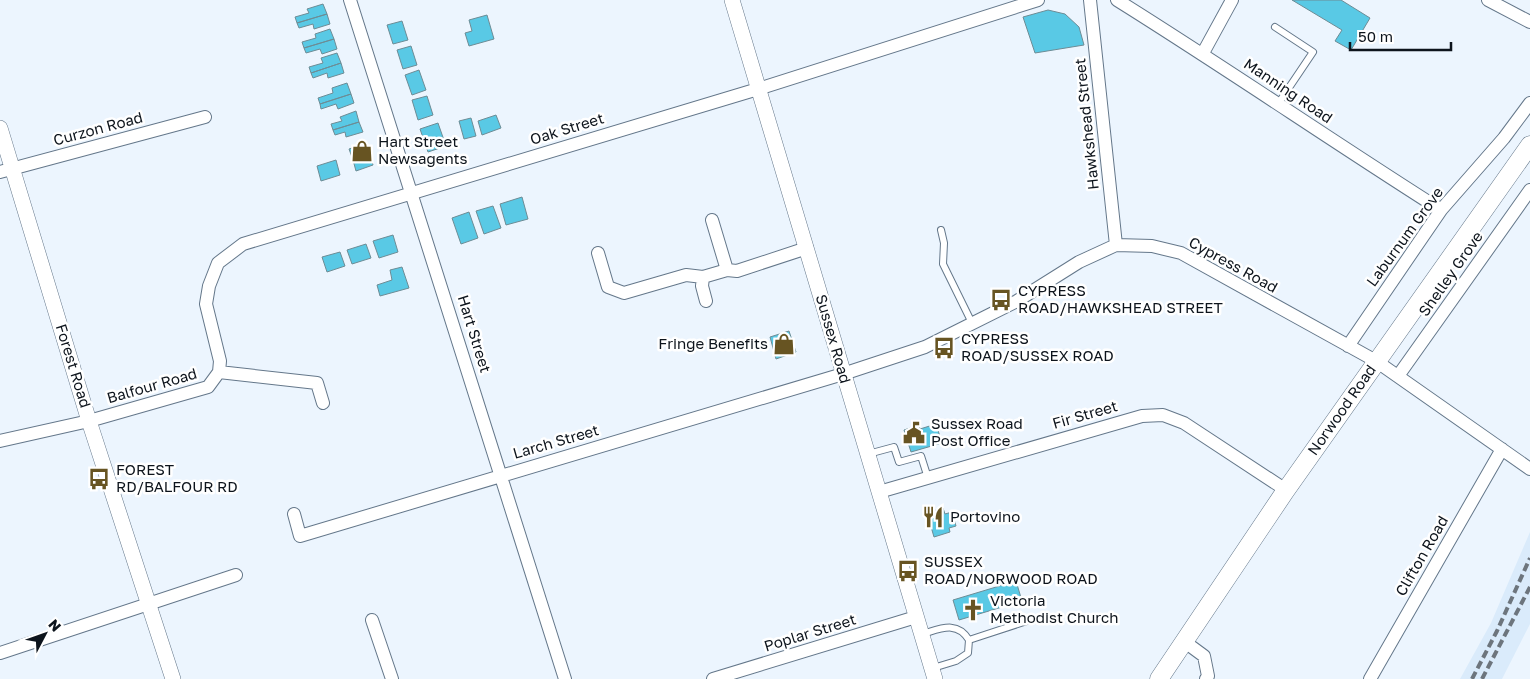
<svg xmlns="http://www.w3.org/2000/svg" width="1530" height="679" font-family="'Golos Text',sans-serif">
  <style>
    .built { fill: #daebfb }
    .building { fill: #59c9e5; stroke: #6d8c95 }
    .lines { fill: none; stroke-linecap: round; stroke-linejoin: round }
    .service-casing { stroke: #64778a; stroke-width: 8 }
    .minor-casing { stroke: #64778a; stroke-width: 14 }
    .tertiary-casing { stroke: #64778a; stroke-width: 16 }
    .secondary-casing { stroke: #64778a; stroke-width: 19 }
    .service { stroke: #fff; stroke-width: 6 }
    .minor { stroke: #fff; stroke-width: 12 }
    .tertiary { stroke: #fff; stroke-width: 15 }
    .secondary { stroke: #fff; stroke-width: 18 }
    .rail { stroke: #6d757d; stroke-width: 4; stroke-dasharray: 8 4; stroke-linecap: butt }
    .labels { text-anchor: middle; stroke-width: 5; stroke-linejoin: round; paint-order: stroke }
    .street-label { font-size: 15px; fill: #0d141c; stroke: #fff }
    .poi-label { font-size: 15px; fill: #0d141c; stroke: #fff; text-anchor: start }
  </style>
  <rect width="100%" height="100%" fill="#ecf5fe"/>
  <path class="built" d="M 1530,532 L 1530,624 L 1502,679 L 1460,679 L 1491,623 Z"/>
  <path class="building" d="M 1292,0 L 1341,0 L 1370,18 L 1351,50 L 1335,41 L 1342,30 Z
    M 323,4 L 327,14 L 297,23 L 295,17 L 309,13 L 307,9 Z
    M 1048,10 L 1065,14 L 1079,27 L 1084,45 L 1035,53 L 1023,17 Z
    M 327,14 L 330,24 L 314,29 L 313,24 L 299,28 L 297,23 Z
    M 487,15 L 494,39 L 469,46 L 465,33 L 472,31 L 469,20 Z
    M 402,21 L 408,40 L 393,44 L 387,25 Z
    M 330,29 L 334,39 L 304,48 L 302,42 L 316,38 L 315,34 Z
    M 334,39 L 337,49 L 322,54 L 320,49 L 306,53 L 304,48 Z
    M 411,46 L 417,65 L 403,69 L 397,50 Z
    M 337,53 L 341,63 L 311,73 L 309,67 L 323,63 L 321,58 Z
    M 341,63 L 344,73 L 328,78 L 327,73 L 313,78 L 311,73 Z
    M 419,70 L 426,90 L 412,95 L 405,75 Z
    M 347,83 L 351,94 L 320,104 L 318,98 L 333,93 L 332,88 Z
    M 351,94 L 354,103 L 338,109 L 336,104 L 321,109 L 320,104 Z
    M 427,96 L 433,115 L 418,120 L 412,100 Z
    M 356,111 L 359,122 L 333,130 L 331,124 L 342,121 L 340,117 Z
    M 496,115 L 501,128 L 482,135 L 478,121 Z
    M 471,118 L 476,136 L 464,139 L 459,121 Z
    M 359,122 L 363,132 L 346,137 L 345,132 L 335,135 L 333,130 Z
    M 438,123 L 446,146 L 428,152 L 420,129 Z
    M 366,143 L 370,154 L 353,160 L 349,149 Z
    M 370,154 L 373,165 L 356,171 L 353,160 Z
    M 336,160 L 340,175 L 321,181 L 317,166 Z
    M 522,197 L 528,219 L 506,225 L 500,204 Z
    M 493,206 L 501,228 L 484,234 L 476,211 Z
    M 469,212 L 478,238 L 461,244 L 452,218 Z
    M 393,235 L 398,252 L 379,258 L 373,241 Z
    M 366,244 L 371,258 L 352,264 L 347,250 Z
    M 340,252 L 345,266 L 327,272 L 322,257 Z
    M 402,267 L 409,288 L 380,296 L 377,285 L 392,280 L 390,270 Z
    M 789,331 L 796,352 L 776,359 L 770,337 Z
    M 936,424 L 942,443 L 911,452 L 904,430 L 919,425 L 920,429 Z
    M 943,508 L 945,514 L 952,512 L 956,526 L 949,528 L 950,532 L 934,537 L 927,513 Z
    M 1016,581 L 1022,601 L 959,620 L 953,600 Z"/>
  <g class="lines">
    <g class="service-casing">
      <path id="service" d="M 1275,27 L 1313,52 L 1278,104
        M 941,230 L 944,243 L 943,264 L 972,323
        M 868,454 L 894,447 L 899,462 L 921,456 L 928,478
        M 922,634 C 940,629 957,620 969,640 L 968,653 L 956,661 L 933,668
        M 969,640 L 1027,621"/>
    </g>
    <g class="minor-casing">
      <path id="minor" d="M 350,0 L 565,679
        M 1090,0 L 1116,245
        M 1117,0 C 1226,68 1332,141 1441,210
        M 1488,0 L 1530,22
        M 1203,53 L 1232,0
        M 0,172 L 205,117
        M 712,220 L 727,270
        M 598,253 L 608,287 L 624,293 L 686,275 L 703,277 L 727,270 L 737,271 L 807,248
        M 703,277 L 702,286 L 706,301
        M 1348,346 L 1441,210 L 1504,138 L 1530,103
        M 219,372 L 220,361 L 206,304 L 209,286 L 218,263 L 243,244 L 758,89 L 1038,0
        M 219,372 L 317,383 L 323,403
        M 1398,376 L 1530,190
        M 0,441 L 89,421 L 208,387 L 219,372
        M 879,492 L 1142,416 L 1163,415 L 1184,423 L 1286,490
        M 294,514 L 300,536 L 843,374 L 925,347 L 1017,301 L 1079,262 L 1116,245 L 1152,246 L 1181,253 L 1376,361 L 1530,469
        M 372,620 L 392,679
        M 1185,642 L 1204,656 L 1208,676 L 1206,679
        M 0,653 L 236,575
        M 713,679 L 916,617
        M 1370,679 L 1502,449"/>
    </g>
    <g class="tertiary-casing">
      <path id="tertiary" d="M 732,0 L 935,679
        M 0,128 L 89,421 L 173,679"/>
    </g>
    <g class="secondary-casing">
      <path id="secondary" d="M 1159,679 L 1286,490 L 1530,145"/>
    </g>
    <use href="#service" class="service"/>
    <use href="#minor" class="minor"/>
    <use href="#tertiary" class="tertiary"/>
    <use href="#secondary" class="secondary"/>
    <path class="rail" d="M 1472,679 L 1497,631 L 1530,558
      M 1482,679 L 1530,587"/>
  </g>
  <defs>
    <g id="shop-bare" transform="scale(1.725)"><path d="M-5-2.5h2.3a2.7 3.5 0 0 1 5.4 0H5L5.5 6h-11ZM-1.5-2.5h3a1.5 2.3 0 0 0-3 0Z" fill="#675422" stroke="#fff" stroke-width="2.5" paint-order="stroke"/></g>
    <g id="bus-bare" transform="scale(1.725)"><path d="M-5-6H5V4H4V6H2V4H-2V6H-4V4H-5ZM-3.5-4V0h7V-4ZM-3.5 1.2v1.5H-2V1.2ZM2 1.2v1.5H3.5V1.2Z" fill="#675422" stroke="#fff" stroke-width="2.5" paint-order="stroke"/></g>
    <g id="civic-bare" transform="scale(1.725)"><path d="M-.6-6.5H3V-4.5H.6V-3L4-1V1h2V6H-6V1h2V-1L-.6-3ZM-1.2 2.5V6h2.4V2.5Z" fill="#675422" stroke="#fff" stroke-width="2.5" paint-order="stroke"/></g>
    <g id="restaurant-bare" transform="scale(1.725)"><path d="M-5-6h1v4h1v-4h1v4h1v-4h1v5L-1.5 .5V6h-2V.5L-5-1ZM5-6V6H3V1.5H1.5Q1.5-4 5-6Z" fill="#675422" stroke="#fff" stroke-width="2.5" paint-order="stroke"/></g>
    <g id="church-bare" transform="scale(1.725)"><path d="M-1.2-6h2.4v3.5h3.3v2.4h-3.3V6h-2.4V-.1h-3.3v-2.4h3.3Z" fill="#675422" stroke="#fff" stroke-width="2.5" paint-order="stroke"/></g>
  </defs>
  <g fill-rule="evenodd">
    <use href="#shop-bare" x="362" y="151"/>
    <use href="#bus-bare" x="1001" y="300"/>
    <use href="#shop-bare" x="784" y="344"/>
    <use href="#bus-bare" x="944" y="348"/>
    <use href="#civic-bare" x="914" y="433"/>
    <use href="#bus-bare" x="99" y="479"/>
    <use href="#restaurant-bare" x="933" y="517"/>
    <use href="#bus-bare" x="908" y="571"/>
    <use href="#church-bare" x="973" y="610"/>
  </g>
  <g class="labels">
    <g class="street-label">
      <text transform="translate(1288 91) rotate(34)" y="5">Manning Road</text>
      <text transform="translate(1087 124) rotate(-96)" y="5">Hawkshead Street</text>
      <text transform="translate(98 129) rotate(-15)" y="5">Curzon Road</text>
      <text transform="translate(567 129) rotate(-17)" y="5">Oak Street</text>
      <text transform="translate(1405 237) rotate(-54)" y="5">Laburnum Grove</text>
      <text transform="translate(1233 265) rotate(29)" y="5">Cypress Road</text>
      <text transform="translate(1451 274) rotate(-55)" y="5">Shelley Grove</text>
      <text transform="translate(474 334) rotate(73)" y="5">Hart Street</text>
      <text transform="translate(833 339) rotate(74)" y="5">Sussex Road</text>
      <text transform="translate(73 366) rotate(73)" y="5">Forest Road</text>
      <text transform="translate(152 386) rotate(-16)" y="5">Balfour Road</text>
      <text transform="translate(1342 410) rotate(-55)" y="5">Norwood Road</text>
      <text transform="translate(1085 415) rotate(-16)" y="5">Fir Street</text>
      <text transform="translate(556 442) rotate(-16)" y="5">Larch Street</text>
      <text transform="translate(1422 556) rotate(-60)" y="5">Clifton Road</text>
      <text transform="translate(810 633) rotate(-17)" y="5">Poplar Street</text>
    </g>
    <g class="poi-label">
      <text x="378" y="147">Hart Street<tspan x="378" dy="17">Newsagents</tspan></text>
      <text x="1018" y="296">CYPRESS<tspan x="1018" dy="17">ROAD/HAWKSHEAD STREET</tspan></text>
      <text x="961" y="344">CYPRESS<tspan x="961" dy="17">ROAD/SUSSEX ROAD</tspan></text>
      <text x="768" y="349" text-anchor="end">Fringe Benefits</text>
      <text x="931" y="429">Sussex Road<tspan x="931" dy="17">Post Office</tspan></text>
      <text x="116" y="475">FOREST<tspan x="116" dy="17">RD/BALFOUR RD</tspan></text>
      <text x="950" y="522">Portovino</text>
      <text x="924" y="567">SUSSEX<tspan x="924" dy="17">ROAD/NORWOOD ROAD</tspan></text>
      <text x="990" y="606">Victoria<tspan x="990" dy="17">Methodist Church</tspan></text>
    </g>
  </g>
  <g transform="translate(45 634) rotate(49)" stroke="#ffffff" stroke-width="4" paint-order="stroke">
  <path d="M0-4L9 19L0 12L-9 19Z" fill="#0d141c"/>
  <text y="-8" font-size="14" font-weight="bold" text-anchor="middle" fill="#0d141c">N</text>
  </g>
  <path d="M1350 42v8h101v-8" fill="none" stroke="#0d141c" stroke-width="2.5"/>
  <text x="1358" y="42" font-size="15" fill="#0d141c" stroke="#ffffff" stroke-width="4" paint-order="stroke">50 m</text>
</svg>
